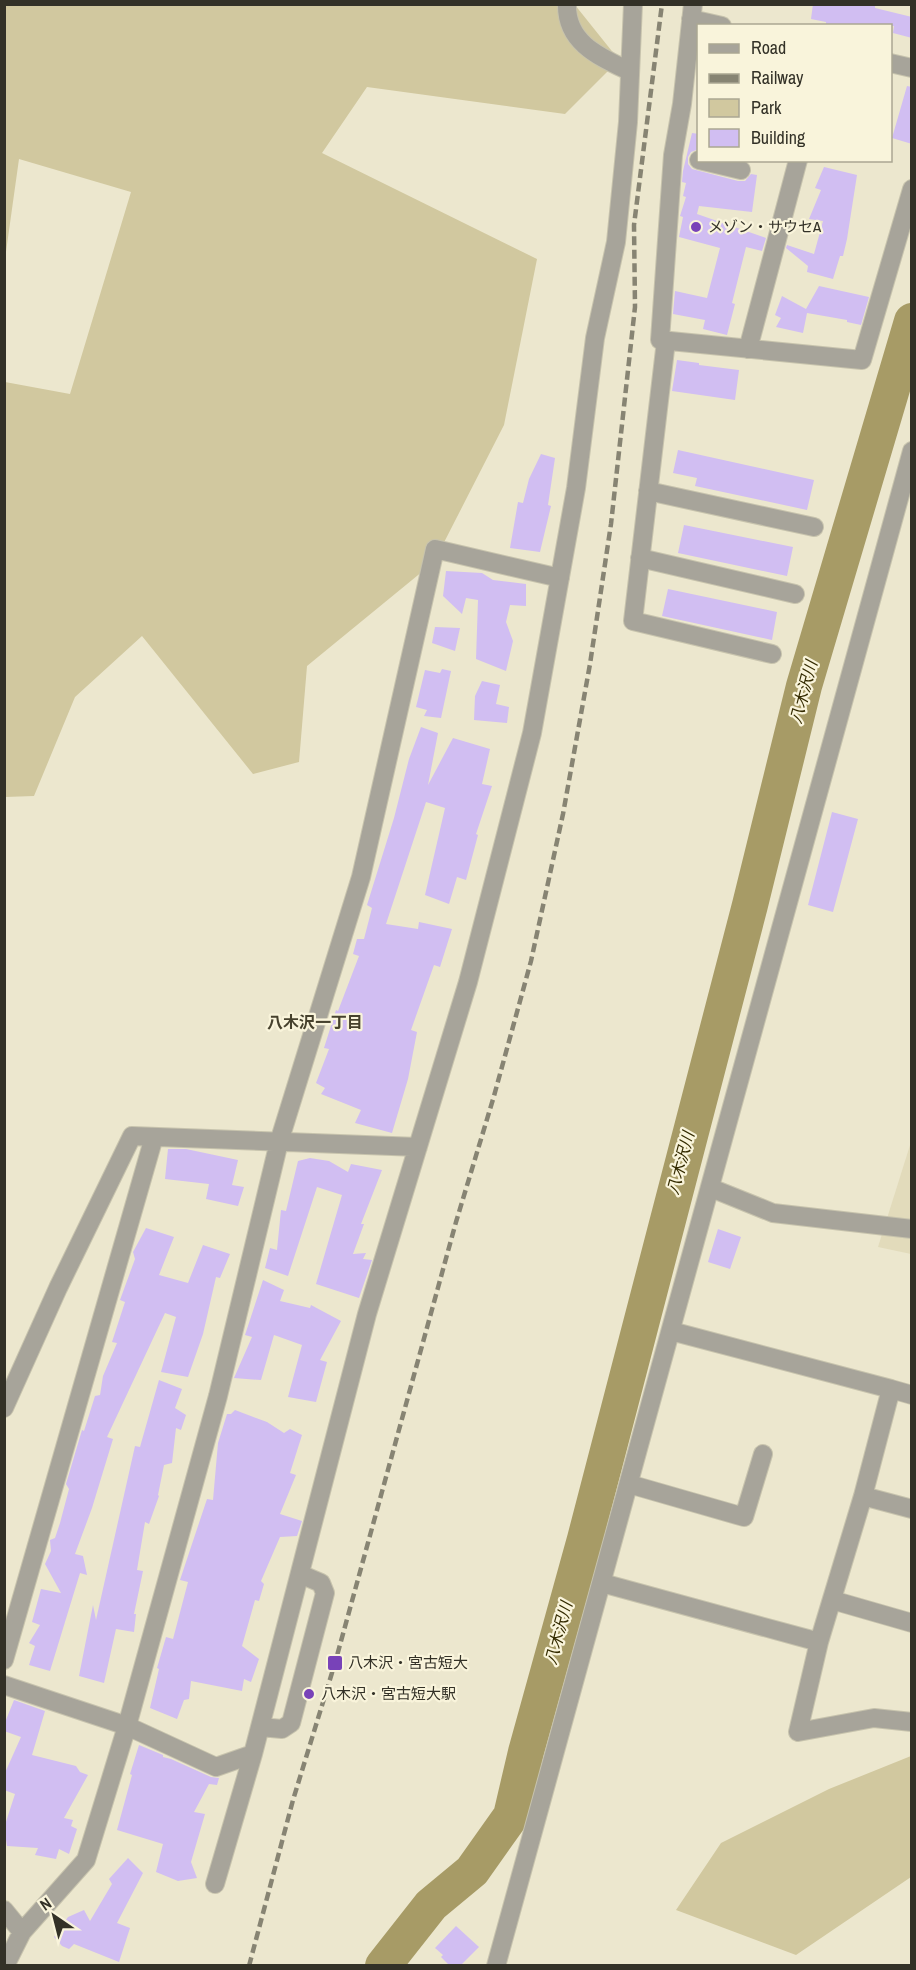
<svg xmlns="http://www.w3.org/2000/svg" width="916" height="1970" font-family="'Archivo Narrow','Noto Sans JP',sans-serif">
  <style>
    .built { fill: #e2dbbb }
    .green { fill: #d1c89f }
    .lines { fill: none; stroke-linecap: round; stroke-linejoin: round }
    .river { stroke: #a79b66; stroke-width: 36 }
    .building { fill: #d1bef2 }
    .minor-casing { stroke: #c7c3ad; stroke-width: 20 }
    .minor { stroke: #a7a49a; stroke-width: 18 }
    .rail { stroke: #878473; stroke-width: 4.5; stroke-dasharray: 9 4.5; stroke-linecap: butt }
    .poi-dot { fill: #7842b8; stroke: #f9f4db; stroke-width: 2 }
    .labels { text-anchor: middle; stroke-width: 4.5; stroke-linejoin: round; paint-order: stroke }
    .poi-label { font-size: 15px; fill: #333127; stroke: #f9f4db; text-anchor: start }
    .water-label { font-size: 16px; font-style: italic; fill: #342b00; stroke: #f9f4db }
    .neighbourhood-label { font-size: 16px; font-weight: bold; fill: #46412d; stroke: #f9f4db }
  </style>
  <rect width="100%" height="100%" fill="#ece7ce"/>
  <path class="built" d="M 911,1142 L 911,1254 L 878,1247 Z"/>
  <path class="green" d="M 5,5 L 575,5 L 619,60 L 565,114 L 367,87 L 322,153 L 537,259 L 504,425 L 434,562 L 307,666 L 299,762 L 253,774 L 142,636 L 75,697 L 34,796 L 5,797 L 5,382 L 70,394 L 131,192 L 19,159 L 5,259 Z
    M 911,1756 L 911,1877 L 796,1955 L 676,1910 L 721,1843 L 829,1789 Z"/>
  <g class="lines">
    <path class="river" d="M 383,1966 L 431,1905 L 472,1871 L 511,1816 L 526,1752 L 585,1539 L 750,905 L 804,686 L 912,321"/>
  </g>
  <path class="building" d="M 813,4 L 862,4 L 875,6 L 875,8 L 912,17 L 912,38 L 893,33 L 894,26 L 826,26 L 826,22 L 811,19 Z
    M 907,86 L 912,87 L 912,144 L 892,138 Z
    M 692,133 L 699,134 L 699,149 L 691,152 L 688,157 L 688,164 L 692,169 L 738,181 L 745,181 L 751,174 L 757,175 L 752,212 L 699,206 L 697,214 L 766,238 L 762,251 L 746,247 L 732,303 L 735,304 L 727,335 L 703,329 L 705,320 L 673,314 L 675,291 L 707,298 L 720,248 L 679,237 L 683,217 L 680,216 L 686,197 L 683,196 L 686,183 L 682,182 L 683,171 Z
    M 824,167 L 857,175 L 847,239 L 843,256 L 840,256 L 833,279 L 807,272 L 808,266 L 786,248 L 787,245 L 814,254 L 823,221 L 809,219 L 821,190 L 815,188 Z
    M 819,286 L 869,297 L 861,325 L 847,322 L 847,320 L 807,313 L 803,333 L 776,327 L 781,318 L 775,315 L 782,296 L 806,309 Z
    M 677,360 L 699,363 L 699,365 L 739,370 L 735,400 L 672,391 Z
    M 678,450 L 814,480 L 807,510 L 695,486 L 697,478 L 673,473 Z
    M 541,454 L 555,458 L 548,505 L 551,506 L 540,552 L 510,548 L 518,502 L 523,503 L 529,479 Z
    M 684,525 L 793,547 L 787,576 L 678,553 Z
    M 446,571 L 482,573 L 493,580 L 526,584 L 526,606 L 510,605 L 506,622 L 513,641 L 506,671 L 476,659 L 478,600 L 466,598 L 462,614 L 443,596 Z
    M 668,589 L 777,612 L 772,640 L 662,616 Z
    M 435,627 L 460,628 L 455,651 L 432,643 Z
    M 442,669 L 451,671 L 441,718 L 424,716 L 427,710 L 416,707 L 425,670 L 440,673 Z
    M 482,681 L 500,685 L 496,704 L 509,707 L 507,723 L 474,720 L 475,696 Z
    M 421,727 L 438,733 L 428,785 L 453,738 L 490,749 L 482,784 L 492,786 L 476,834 L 478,835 L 466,880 L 457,877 L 449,904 L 425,895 L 445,808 L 426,802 L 386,924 L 418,929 L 419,922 L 452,929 L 440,967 L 434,965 L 411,1030 L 417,1032 L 408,1079 L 392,1133 L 355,1123 L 361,1110 L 321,1094 L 325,1088 L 316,1083 L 329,1049 L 324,1048 L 336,1010 L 338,1011 L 359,956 L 353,954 L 357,939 L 364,939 L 372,908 L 367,905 L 394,818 L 409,759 Z
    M 832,812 L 858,819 L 833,912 L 808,905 Z
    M 168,1149 L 186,1149 L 238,1160 L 232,1185 L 244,1187 L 238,1206 L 206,1199 L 209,1184 L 165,1179 Z
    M 310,1158 L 329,1161 L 348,1172 L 351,1164 L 382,1170 L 361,1224 L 364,1224 L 353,1254 L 366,1253 L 363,1259 L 372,1260 L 359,1298 L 316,1284 L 342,1195 L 317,1187 L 288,1276 L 265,1268 L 270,1248 L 277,1250 L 281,1210 L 286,1211 L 298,1161 Z
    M 146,1228 L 174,1237 L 159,1275 L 188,1283 L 203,1245 L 230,1254 L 220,1278 L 216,1277 L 203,1334 L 188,1377 L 161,1372 L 176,1317 L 165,1313 L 107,1437 L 113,1439 L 92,1508 L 75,1554 L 83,1556 L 87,1575 L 80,1573 L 50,1671 L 29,1665 L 35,1646 L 29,1643 L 40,1625 L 32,1622 L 41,1589 L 61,1593 L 45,1564 L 51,1551 L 50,1540 L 55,1538 L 60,1523 L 69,1489 L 66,1484 L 82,1430 L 84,1431 L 95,1396 L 100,1395 L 103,1376 L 117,1343 L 112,1342 L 125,1302 L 120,1300 L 135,1259 L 133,1252 Z
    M 718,1229 L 741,1237 L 730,1269 L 708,1262 Z
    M 263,1280 L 284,1290 L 280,1301 L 310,1308 L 311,1305 L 341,1321 L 320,1360 L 327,1362 L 316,1402 L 288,1397 L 302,1345 L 274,1335 L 261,1380 L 234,1378 L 252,1337 L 245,1335 Z
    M 159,1380 L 182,1389 L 175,1408 L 186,1415 L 181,1430 L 176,1428 L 172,1463 L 164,1465 L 158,1495 L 159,1496 L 149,1524 L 145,1522 L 137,1570 L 143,1571 L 134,1614 L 136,1614 L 134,1632 L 116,1629 L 104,1683 L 79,1676 L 93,1605 L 96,1620 L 135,1446 L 140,1447 Z
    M 235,1410 L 267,1422 L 284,1433 L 290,1429 L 302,1435 L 290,1473 L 296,1475 L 280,1514 L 302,1521 L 297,1536 L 280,1537 L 261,1581 L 264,1584 L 259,1601 L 255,1600 L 242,1646 L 259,1659 L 251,1682 L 244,1679 L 242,1691 L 191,1681 L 189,1699 L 184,1700 L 177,1719 L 150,1708 L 159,1669 L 157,1668 L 166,1637 L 173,1639 L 188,1582 L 180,1580 L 207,1499 L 213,1500 L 218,1443 L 227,1414 L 231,1414 Z
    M 14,1700 L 45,1711 L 32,1755 L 76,1766 L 80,1772 L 88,1775 L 64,1818 L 73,1820 L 71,1826 L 77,1829 L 69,1854 L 59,1849 L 56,1859 L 35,1855 L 38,1848 L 7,1846 L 4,1828 L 15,1794 L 4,1790 L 4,1775 L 21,1737 L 4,1731 L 4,1725 Z
    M 139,1745 L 163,1755 L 163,1757 L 171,1759 L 211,1777 L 219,1778 L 217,1785 L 209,1784 L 194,1812 L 205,1814 L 191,1862 L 197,1878 L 178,1881 L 156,1872 L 163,1844 L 117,1830 L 132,1775 L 130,1774 Z
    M 128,1858 L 143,1873 L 117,1923 L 130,1928 L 119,1962 L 74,1944 L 69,1949 L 62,1946 L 54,1937 L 68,1917 L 84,1910 L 90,1921 L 112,1884 L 109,1879 Z
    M 456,1926 L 479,1947 L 461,1965 L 449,1965 L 441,1957 L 443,1955 L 435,1948 Z"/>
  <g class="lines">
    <g class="minor-casing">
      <path id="minor" d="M 567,4 C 566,43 600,57 629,71
        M 693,4 L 682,104 L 673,155 L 660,340 L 862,360 L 912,189
        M 691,19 L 722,26
        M 890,63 L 912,68
        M 699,160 L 741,170
        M 666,341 L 633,621 L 772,654
        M 748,349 L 798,160
        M 648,491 L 814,527
        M 640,558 L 795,594
        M 711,1188 L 773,1213 L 912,1229
        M 671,1331 L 891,1389
        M 4,1408 L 58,1288 L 132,1136 L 418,1147
        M 629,1484 L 744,1517 L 763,1454
        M 863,1496 L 912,1509
        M 602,1583 L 819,1642 L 863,1496 L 891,1389 L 912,1395
        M 832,1600 L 912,1623
        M 819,1642 L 798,1732 L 874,1718 L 912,1722
        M 4,1660 L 154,1137
        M 4,1685 L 127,1726 L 216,1767 L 253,1754
        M 260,1727 L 282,1729 L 291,1723 L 325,1593 L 321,1583 L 300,1574
        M 215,1884 L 253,1754 L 367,1314 L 468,982 L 532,733 L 576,488 L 595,338 L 616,242 L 628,122 L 633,4
        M 4,1910 L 22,1932
        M 5,1966 L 22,1932 L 86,1860 L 127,1726 L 218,1396 L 279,1142 L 361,877 L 435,549 L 560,578
        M 496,1966 L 912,451"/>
    </g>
    <use href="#minor" class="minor"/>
    <path class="rail" d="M 249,1966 L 293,1800 L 335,1663 L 456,1222 L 494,1096 L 531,961 L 563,814 L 590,664 L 611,524 L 635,307 L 634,225 L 662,4"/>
  </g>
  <g class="poi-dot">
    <circle cx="696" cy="227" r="6"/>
    <rect x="327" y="1655" width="16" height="16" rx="3"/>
    <circle cx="309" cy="1694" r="6"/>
  </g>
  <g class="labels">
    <g class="poi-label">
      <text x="708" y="232">メゾン・サウセA</text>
      <text x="348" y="1668">八木沢・宮古短大</text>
      <text x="321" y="1699">八木沢・宮古短大駅</text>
    </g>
    <g class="water-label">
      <text transform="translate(803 692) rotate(-75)" y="6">八木沢川</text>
      <text transform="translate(680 1163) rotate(-75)" y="6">八木沢川</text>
      <text transform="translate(558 1633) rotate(-75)" y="6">八木沢川</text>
    </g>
    <g class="neighbourhood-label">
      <text x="315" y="1028">八木沢一丁目</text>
    </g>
  </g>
  <rect width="916" height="1970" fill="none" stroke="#333127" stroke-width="12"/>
  <rect x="697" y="24" width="195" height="138" fill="#f9f4db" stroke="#aaa693" stroke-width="1.5"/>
  <rect x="709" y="44" width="30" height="9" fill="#a7a49a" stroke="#aaa693" stroke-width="1.5"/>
  <text x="751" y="54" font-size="18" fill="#333127">Road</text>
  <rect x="709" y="74" width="30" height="9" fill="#878473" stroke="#aaa693" stroke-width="1.5"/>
  <text x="751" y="84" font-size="18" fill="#333127">Railway</text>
  <rect x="709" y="99" width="30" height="18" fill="#d1c89f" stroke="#aaa693" stroke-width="1.5"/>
  <text x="751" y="114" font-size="18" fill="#333127">Park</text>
  <rect x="709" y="129" width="30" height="18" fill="#d1bef2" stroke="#aaa693" stroke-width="1.5"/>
  <text x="751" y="144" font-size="18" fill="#333127">Building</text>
  <g transform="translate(54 1916) rotate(325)" stroke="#f9f4db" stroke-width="4.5" paint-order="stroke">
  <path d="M0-4.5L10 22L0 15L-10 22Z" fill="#333127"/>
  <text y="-9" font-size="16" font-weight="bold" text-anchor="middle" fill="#333127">N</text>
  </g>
</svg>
